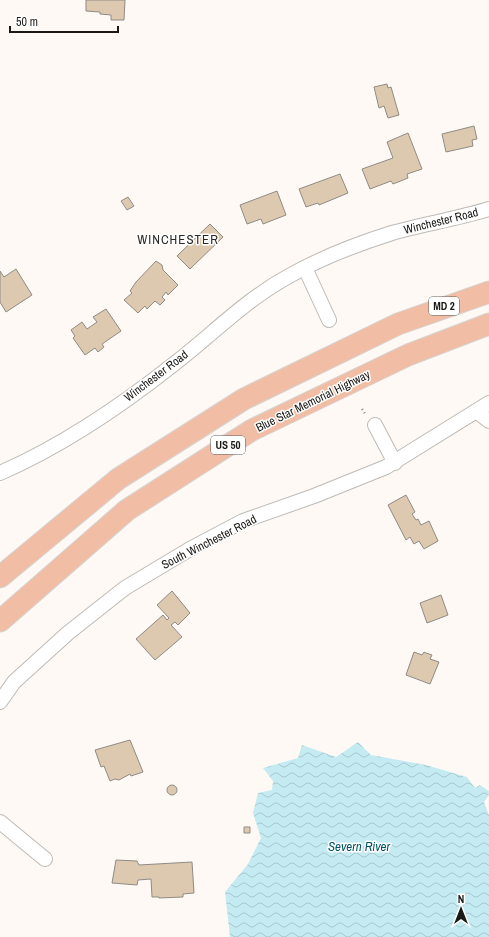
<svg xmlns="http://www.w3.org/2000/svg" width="489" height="937" font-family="'Archivo Narrow',sans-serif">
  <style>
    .water { fill: url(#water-waves) }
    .building { fill: #ddc9af; stroke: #8f8b86 }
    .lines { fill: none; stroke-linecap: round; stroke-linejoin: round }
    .minor-casing { stroke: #bebab5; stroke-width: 16 }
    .highway-casing { stroke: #d6d6d5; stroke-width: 23 }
    .path { stroke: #898682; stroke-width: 2.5; stroke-dasharray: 1 3; stroke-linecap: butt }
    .minor { stroke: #fff; stroke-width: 14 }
    .highway { stroke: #f1bda5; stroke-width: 21 }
    .labels { text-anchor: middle; stroke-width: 3; stroke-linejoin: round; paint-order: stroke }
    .shield { fill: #fff; stroke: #5f5e5d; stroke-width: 1 }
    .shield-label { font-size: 11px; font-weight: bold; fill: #1a1917 }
    .street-label { font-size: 12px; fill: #1a1917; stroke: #fff }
    .neighbourhood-label { font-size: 13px; letter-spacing: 1px; fill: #2c2925; stroke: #fff }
    .water-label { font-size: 13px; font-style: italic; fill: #015461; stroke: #fff }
  </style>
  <defs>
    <pattern id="water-waves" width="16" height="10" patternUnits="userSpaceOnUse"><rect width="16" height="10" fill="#c4eaf2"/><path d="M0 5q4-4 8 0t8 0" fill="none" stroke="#a8c8cf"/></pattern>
  </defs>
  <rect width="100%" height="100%" fill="#fef9f4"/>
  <path class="water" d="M 358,742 L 371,755 L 426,765 L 467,777 L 475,788 L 480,785 L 489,791 L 489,795 L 484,802 L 489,815 L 489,937 L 230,937 L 225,892 L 248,864 L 261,838 L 253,813 L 258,793 L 272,790 L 273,781 L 263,768 L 298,758 L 302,745 L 336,757 Z"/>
  <path class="building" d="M 86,0 L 125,0 L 124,20 L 111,20 L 111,15 L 100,14 L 100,12 L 86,11 Z
    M 387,84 L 388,88 L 391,87 L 399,115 L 388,118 L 384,106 L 379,108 L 374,87 Z
    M 474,126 L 477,139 L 472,140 L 473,146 L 446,152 L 442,134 Z
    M 408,133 L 422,169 L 407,174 L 408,178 L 393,184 L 391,181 L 370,189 L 362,169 L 393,158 L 387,142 Z
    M 340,174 L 348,193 L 319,205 L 318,203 L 306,207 L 299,189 Z
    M 277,191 L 286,215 L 263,224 L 261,219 L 247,224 L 240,205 Z
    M 128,197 L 134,206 L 127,210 L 121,201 Z
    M 210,224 L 223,237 L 190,269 L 177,256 Z
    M 156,261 L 162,265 L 163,270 L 178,285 L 168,295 L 166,292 L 162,297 L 165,300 L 160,305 L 155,301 L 147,309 L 145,306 L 138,313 L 124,300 L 132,293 L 130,291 L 136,282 Z
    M 16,269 L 32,295 L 6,312 L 0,302 L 0,271 L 4,277 Z
    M 106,309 L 121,331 L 102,344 L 104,347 L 98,352 L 95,348 L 85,355 L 73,338 L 75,336 L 71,330 L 82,322 L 87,329 L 97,322 L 93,317 Z
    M 406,495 L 415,512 L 412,514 L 416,520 L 418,519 L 421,525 L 429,521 L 438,541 L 424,549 L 419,541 L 414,544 L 410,537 L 406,540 L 388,505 Z
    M 172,591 L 190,613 L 178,625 L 175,622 L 171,625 L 182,637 L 155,660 L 136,639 L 163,615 L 167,620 L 169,618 L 157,605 Z
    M 441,595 L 448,615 L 427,623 L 420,603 Z
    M 414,652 L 422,655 L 424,652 L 426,653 L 432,655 L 430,659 L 439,662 L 430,684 L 406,675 Z
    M 130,740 L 143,772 L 131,776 L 130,774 L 119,780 L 115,779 L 110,781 L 104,766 L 101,767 L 95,750 Z
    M167 790a5 5 0 1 1 10 0a5 5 0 1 1-10 0Z
    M 244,827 L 250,827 L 250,833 L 244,833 Z
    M 116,860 L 137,861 L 139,865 L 192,862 L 194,893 L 183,894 L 183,897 L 159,898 L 159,897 L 152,897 L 151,879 L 138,880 L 137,885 L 112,883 Z"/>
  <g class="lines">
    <g class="minor-casing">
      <path id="minor" d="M 305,268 L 329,320
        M 476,411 L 489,421
        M 375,425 L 395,463
        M 0,473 C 62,446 121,406 174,364 C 213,334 245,300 289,276 C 321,258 357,244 392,233 C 424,224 457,219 489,209
        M 0,702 L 14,682 L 68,633 L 125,588 L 190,549 L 243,521 L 314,496 L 386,467 L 489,403
        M 0,822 L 45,859"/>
    </g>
    <g class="highway-casing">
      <path id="highway" d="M 0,577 L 118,479 L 244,399 L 398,324 L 489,292
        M 0,621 L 127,510 L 252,430 L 408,355 L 489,324"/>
    </g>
    <path class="path" d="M 362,409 L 366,415"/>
    <use href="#minor" class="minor"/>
    <use href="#highway" class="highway"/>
  </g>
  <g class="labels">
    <g class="shield">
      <rect x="429" y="297" width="30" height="18" rx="3"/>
      <rect x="211" y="436" width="34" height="18" rx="3"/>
    </g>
    <g class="shield-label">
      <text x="444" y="310">MD 2</text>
      <text x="228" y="449">US 50</text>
    </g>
    <g class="street-label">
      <text transform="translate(441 221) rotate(-14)" y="4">Winchester Road</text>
      <text transform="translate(156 376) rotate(-37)" y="4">Winchester Road</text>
      <text transform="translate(313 401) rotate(-26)" y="4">Blue Star Memorial Highway</text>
      <text transform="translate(209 542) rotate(-27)" y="4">South Winchester Road</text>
    </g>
    <g class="neighbourhood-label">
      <text x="178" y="244">WINCHESTER</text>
    </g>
    <g class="water-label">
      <text x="359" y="851">Severn River</text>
    </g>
  </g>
  <g transform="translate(461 909)" stroke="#ffffff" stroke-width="3" paint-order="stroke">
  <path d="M0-3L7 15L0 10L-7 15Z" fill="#1a1917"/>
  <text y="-6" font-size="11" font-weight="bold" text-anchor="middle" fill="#1a1917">N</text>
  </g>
  <path d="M10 26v6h108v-6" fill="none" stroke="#1a1917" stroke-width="2"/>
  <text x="16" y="26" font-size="12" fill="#1a1917" stroke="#ffffff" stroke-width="3" paint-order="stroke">50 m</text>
</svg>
